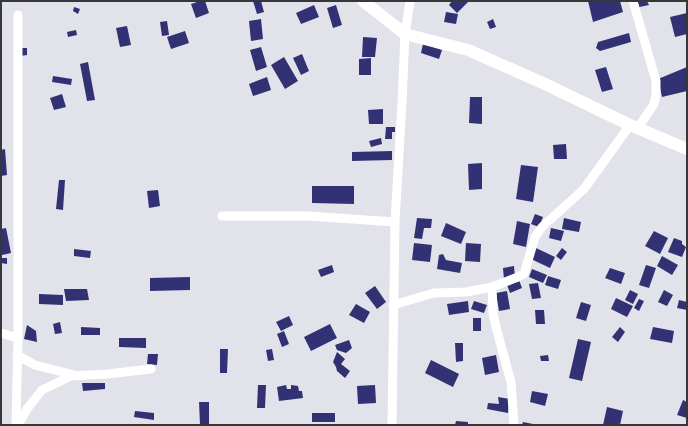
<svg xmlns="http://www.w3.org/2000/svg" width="688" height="426" font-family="Poppins,sans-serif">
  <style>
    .building { fill: #323173 }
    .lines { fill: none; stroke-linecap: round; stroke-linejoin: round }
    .minor { stroke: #fff; stroke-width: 9 }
    .secondary { stroke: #fff; stroke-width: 12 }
  </style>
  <rect width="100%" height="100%" fill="#e1e2ea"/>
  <path class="building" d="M 200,1 L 205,1 L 209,13 L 196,18 L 191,4 Z
    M 253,1 L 261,1 L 264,12 L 257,14 Z
    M 452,1 L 469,1 L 457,13 L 449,5 Z
    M 588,1 L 620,1 L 623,12 L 593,22 Z
    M 635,1 L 647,1 L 649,5 L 635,8 Z
    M 314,5 L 319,17 L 301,24 L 296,13 Z
    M 336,5 L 342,25 L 333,28 L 327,8 Z
    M 74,7 L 80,9 L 78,14 L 73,11 Z
    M 446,12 L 458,14 L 456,24 L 444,22 Z
    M 687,13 L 687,34 L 675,37 L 670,17 Z
    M 261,19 L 263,39 L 251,41 L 249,21 Z
    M 493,19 L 496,27 L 490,29 L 487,22 Z
    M 167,21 L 169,35 L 162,36 L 160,22 Z
    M 127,26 L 131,45 L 120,47 L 116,28 Z
    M 76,30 L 77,35 L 68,37 L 67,32 Z
    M 185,31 L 189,43 L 171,49 L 167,37 Z
    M 629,33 L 631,42 L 600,51 L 596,48 L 598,42 Z
    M 363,37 L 377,38 L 375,57 L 362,57 Z
    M 423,44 L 442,50 L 439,59 L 421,53 Z
    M 261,47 L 267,67 L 256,71 L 250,50 Z
    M 20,48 L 27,48 L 27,55 L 20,56 Z
    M 302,54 L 309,71 L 301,75 L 293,58 Z
    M 284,57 L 298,81 L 285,89 L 271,65 Z
    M 371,58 L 371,75 L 359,75 L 359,59 Z
    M 88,62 L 95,100 L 87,101 L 80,64 Z
    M 606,67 L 613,89 L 602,92 L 595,70 Z
    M 687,67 L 687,91 L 662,97 L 658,79 Z
    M 53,76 L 72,79 L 71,85 L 52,82 Z
    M 267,77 L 271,90 L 253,96 L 249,84 Z
    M 62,94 L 66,107 L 54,110 L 50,98 Z
    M 470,97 L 482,97 L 482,124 L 469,123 Z
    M 383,109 L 383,124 L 369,124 L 368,110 Z
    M 386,127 L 395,127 L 395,132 L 392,132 L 392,139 L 385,139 Z
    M 381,138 L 382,144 L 371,147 L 369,141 Z
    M 566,144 L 567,159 L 554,159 L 553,145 Z
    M 5,149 L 7,175 L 1,176 L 1,150 Z
    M 392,151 L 392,160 L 352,161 L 352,152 Z
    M 482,163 L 482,189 L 469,190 L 468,164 Z
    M 521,165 L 538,167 L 533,202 L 516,199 Z
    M 59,180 L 65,180 L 63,210 L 56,209 Z
    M 312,186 L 354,186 L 354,204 L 312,203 Z
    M 158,190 L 160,206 L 149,208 L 147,191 Z
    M 535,214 L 543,217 L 539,227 L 531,224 Z
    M 417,218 L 432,219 L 431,228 L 424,228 L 422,239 L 414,238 Z
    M 564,218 L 581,222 L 579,232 L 562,229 Z
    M 517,221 L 530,224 L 526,247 L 513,244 Z
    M 446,223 L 466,232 L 461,244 L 441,236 Z
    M 6,228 L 11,253 L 2,255 L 1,249 L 1,229 Z
    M 551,228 L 564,231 L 561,241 L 549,238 Z
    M 654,231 L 668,238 L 660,254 L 645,246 Z
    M 674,238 L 682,241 L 682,244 L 686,247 L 682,257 L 668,252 Z
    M 414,243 L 432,245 L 430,262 L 412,260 Z
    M 466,243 L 481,244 L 480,262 L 465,261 Z
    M 536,248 L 555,257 L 550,268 L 531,259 Z
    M 562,248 L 567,252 L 561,260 L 556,256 Z
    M 74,249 L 91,251 L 90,258 L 74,256 Z
    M 443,254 L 446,260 L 462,263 L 460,273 L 437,269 L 439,255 Z
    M 662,256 L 678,265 L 672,275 L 657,266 Z
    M 1,258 L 7,258 L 7,264 L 1,263 Z
    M 332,265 L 334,272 L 321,277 L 318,270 Z
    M 646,265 L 656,268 L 649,288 L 639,285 Z
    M 514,266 L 515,278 L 504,280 L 503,268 Z
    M 610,268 L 625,273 L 621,284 L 605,278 Z
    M 532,269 L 547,275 L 543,283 L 529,277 Z
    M 548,276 L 561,280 L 558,289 L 545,285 Z
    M 190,277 L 190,290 L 150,291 L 150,278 Z
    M 519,280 L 522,288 L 510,293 L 507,285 Z
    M 538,283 L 541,298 L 532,299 L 529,284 Z
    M 375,286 L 386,302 L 377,309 L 365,293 Z
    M 64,289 L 87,289 L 89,300 L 66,301 Z
    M 630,290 L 638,294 L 633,304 L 625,300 Z
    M 664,290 L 673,295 L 667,306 L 658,302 Z
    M 507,291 L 510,309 L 499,311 L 496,293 Z
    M 39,294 L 63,295 L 63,305 L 39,304 Z
    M 616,298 L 633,306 L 627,317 L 611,309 Z
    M 639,299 L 644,301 L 639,311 L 634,308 Z
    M 679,300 L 687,302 L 687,310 L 677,308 Z
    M 468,301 L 469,312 L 449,315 L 447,304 Z
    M 474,301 L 487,305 L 484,313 L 471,309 Z
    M 581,302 L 591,305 L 586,321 L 576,318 Z
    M 356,304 L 370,312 L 364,323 L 349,315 Z
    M 535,310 L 544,310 L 545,324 L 536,324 Z
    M 289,316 L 293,325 L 281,331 L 276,322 Z
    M 473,318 L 481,318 L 481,331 L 473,331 Z
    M 60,322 L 62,333 L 55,334 L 53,324 Z
    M 330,324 L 337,338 L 311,351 L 304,337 Z
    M 27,325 L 36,331 L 37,342 L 24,339 Z
    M 81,327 L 100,328 L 100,335 L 81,335 Z
    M 620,327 L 625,332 L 618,342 L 612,337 Z
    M 653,327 L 674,331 L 672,343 L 650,339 Z
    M 284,331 L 289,344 L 282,347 L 277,334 Z
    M 119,338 L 146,338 L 146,348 L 119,347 Z
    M 578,339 L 591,342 L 582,381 L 569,378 Z
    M 349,340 L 352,348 L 346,353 L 337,350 L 335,345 Z
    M 455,343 L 463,343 L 463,361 L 456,362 Z
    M 220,349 L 228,349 L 227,373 L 220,373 Z
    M 272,349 L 274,360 L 268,361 L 266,350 Z
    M 337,352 L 345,359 L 341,364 L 350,371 L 345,378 L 337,371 L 336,367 L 333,362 Z
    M 148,354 L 158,354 L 157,365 L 147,364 Z
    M 496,355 L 499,372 L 485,375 L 482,358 Z
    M 548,355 L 549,361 L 541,361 L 540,356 Z
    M 431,360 L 459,374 L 453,387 L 425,373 Z
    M 82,383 L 105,383 L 105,389 L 83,391 Z
    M 258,385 L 266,385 L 265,408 L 257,408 Z
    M 286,385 L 287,389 L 291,389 L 291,385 L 298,386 L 299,391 L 302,391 L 303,398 L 279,401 L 277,387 Z
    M 375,385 L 376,403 L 358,404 L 357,386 Z
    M 532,391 L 548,394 L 545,406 L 530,402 Z
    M 498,397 L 510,399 L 508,413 L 487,409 L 488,403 L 499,404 Z
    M 683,400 L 687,402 L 687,418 L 677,415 Z
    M 199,402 L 209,402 L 209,425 L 200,425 Z
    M 607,407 L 623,411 L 620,425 L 603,425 Z
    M 135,411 L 154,413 L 154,420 L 134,417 Z
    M 312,413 L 335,413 L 335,422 L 312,422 Z
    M 456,421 L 468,422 L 468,425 L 455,425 Z
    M 523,422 L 533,424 L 533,425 L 522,425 Z"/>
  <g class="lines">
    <path class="minor" d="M 633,1 L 656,81 L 656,95 L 654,104 L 638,128
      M 222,216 L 308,216 L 395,222
      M 492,287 L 493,313 L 496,327 L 511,382 L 514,425
      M 393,305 L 434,293 L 466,292 L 492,287 L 518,277 L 524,274 L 535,237 L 542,227 L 584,189 L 630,125
      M 1,333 L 18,338
      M 17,355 L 35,365 L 74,375
      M 16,425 L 18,338 L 18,15
      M 18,425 L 27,409 L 42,390 L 71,376 L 107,374 L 151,369
      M 392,425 L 395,222 L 402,103 L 405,34 L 410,1"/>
    <path class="secondary" d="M 363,1 L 405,34 L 468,50 L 545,84 L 630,125 L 687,149"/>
  </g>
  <rect width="688" height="426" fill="none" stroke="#36373a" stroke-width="4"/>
</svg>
